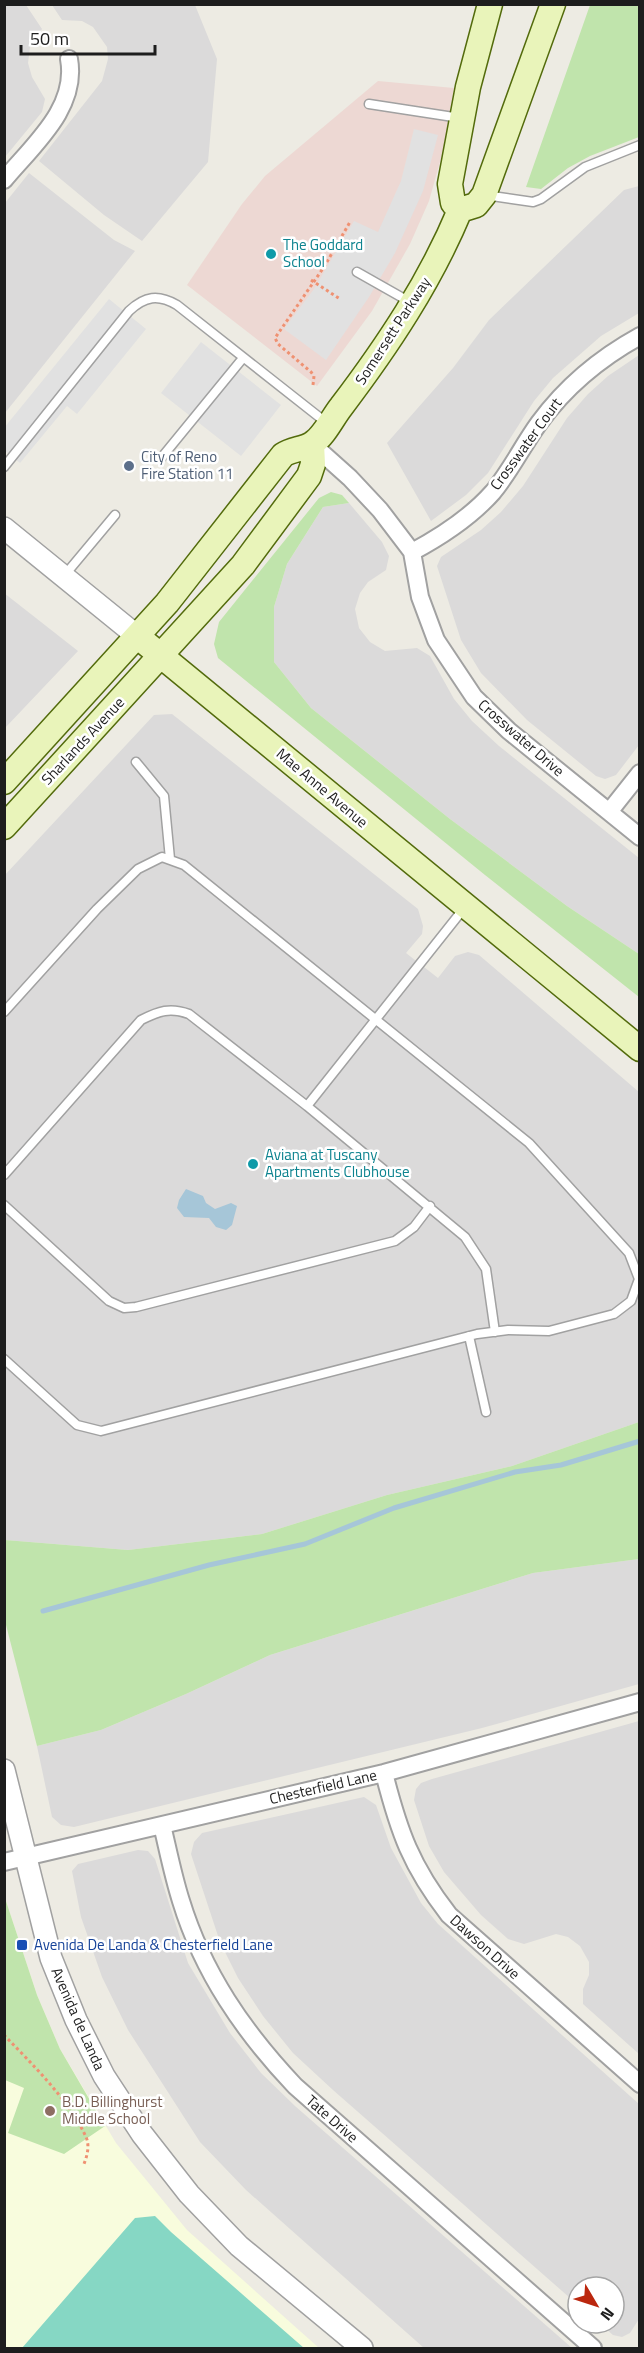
<svg xmlns="http://www.w3.org/2000/svg" width="644" height="2353" font-family="'Titillium Web',sans-serif">
  <style>
    .residential { fill: #dbdada }
    .commercial { fill: #edd8d3 }
    .education { fill: #f8fcdd }
    .grass { fill: #c0e4ac }
    .pitch { fill: #86d7c4 }
    .parking { fill: #e1e1e1 }
    .water { fill: #a6c6d8 }
    .lines { fill: none; stroke-linecap: round; stroke-linejoin: round }
    .stream { stroke: #a6c6d8; stroke-width: 5 }
    .service-casing { stroke: #a1a1a1; stroke-width: 11 }
    .minor-casing { stroke: #a1a1a1; stroke-width: 20 }
    .tertiary-casing { stroke: #a1a1a1; stroke-width: 24 }
    .secondary-casing { stroke: #536b0c; stroke-width: 27 }
    .path { stroke: #ef9172; stroke-width: 3; stroke-dasharray: 3 3; stroke-linecap: butt }
    .service { stroke: #fff; stroke-width: 8 }
    .minor { stroke: #fff; stroke-width: 16 }
    .tertiary { stroke: #fff; stroke-width: 21 }
    .secondary { stroke: #e9f4ba; stroke-width: 24 }
    .culture-dot { fill: #0f9aa8; stroke: #fff; stroke-width: 2 }
    .service-dot { fill: #5c6f8a; stroke: #fff; stroke-width: 2 }
    .transit-dot { fill: #1a4fb4; stroke: #fff; stroke-width: 2 }
    .education-dot { fill: #8d6e63; stroke: #fff; stroke-width: 2 }
    .labels { text-anchor: middle; stroke-width: 5; stroke-linejoin: round; paint-order: stroke }
    .culture-label { font-size: 15px; fill: #0d838f; stroke: #fff; text-anchor: start }
    .street-label { font-size: 15px; fill: #1d1d1d; stroke: #fff }
    .service-label { font-size: 15px; fill: #4e5e75; stroke: #fff; text-anchor: start }
    .transit-label { font-size: 15px; fill: #164399; stroke: #fff; text-anchor: start }
    .education-label { font-size: 15px; fill: #785e54; stroke: #fff; text-anchor: start }
  </style>
  <rect width="100%" height="100%" fill="#edebe3"/>
  <path class="residential" d="M 5,4 L 26,5 L 42,29 L 30,47 L 28,63 L 32,77 L 45,99 L 42,112 L 5,157 Z
    M 52,5 L 195,5 L 217,59 L 208,162 L 142,241 L 104,215 L 39,161 L 102,81 L 108,59 L 107,47 L 93,27 L 82,21 L 62,20 Z
    M 29,173 L 114,240 L 135,251 L 5,413 L 5,203 Z
    M 639,186 L 639,313 L 601,336 L 553,378 L 534,401 L 488,473 L 466,495 L 431,521 L 387,443 L 453,368 L 489,320 L 624,190 Z
    M 639,355 L 639,745 L 616,775 L 605,779 L 596,776 L 527,720 L 481,673 L 461,640 L 437,566 L 441,557 L 481,530 L 501,512 L 523,486 L 567,418 L 588,394 L 608,376 Z
    M 349,503 L 382,542 L 389,556 L 386,570 L 368,582 L 360,593 L 355,609 L 359,628 L 370,642 L 385,651 L 417,648 L 430,656 L 454,699 L 472,721 L 499,746 L 639,858 L 639,954 L 567,906 L 450,819 L 311,708 L 274,662 L 274,607 L 287,564 L 323,507 Z
    M 4,593 L 78,651 L 5,728 L 4,728 Z
    M 172,714 L 418,909 L 423,926 L 422,934 L 406,953 L 438,978 L 455,956 L 468,952 L 479,955 L 639,1092 L 639,1422 L 512,1466 L 387,1495 L 262,1534 L 128,1550 L 5,1540 L 4,876 L 154,715 Z
    M 639,1559 L 639,1684 L 482,1728 L 74,1827 L 61,1825 L 52,1817 L 37,1746 L 101,1730 L 186,1694 L 270,1655 L 533,1573 Z
    M 639,1721 L 640,1721 L 639,2054 L 583,2004 L 583,1989 L 589,1975 L 589,1962 L 580,1946 L 568,1937 L 556,1934 L 524,1944 L 508,1939 L 481,1915 L 444,1872 L 429,1846 L 414,1800 L 416,1789 L 421,1783 L 432,1779 Z
    M 364,1797 L 376,1805 L 391,1848 L 421,1903 L 438,1924 L 639,2104 L 639,2319 L 630,2333 L 622,2337 L 613,2335 L 599,2323 L 614,2323 L 614,2287 L 578,2287 L 578,2305 L 333,2090 L 293,2053 L 263,2016 L 238,1978 L 220,1942 L 191,1854 L 194,1842 L 202,1833 Z
    M 138,1850 L 148,1851 L 155,1859 L 188,1963 L 230,2033 L 261,2073 L 295,2106 L 572,2348 L 424,2348 L 246,2190 L 200,2142 L 128,2030 L 102,1977 L 81,1917 L 72,1871 L 78,1864 Z"/>
  <path class="commercial" d="M 378,81 L 454,88 L 443,151 L 429,201 L 410,244 L 372,311 L 317,386 L 187,285 L 242,204 L 265,176 Z"/>
  <path class="education" d="M 4,1895 L 37,1995 L 60,2049 L 116,2143 L 187,2230 L 319,2348 L 5,2348 Z"/>
  <path class="grass" d="M 590,5 L 639,5 L 639,137 L 590,156 L 568,168 L 541,189 L 526,187 Z
    M 331,492 L 342,495 L 349,503 L 323,507 L 287,564 L 274,607 L 274,662 L 311,708 L 450,819 L 567,906 L 639,954 L 639,997 L 485,875 L 218,658 L 214,644 L 219,622 L 319,498 Z
    M 639,1422 L 639,1559 L 533,1573 L 270,1655 L 186,1694 L 101,1730 L 37,1746 L 5,1621 L 5,1540 L 128,1550 L 262,1534 L 387,1495 L 512,1466 Z
    M 4,1895 L 37,1995 L 60,2049 L 105,2126 L 64,2154 L 8,2133 L 24,2088 L 5,2080 Z"/>
  <path class="pitch" d="M 155,2216 L 171,2232 L 304,2348 L 22,2348 L 135,2218 Z"/>
  <path class="parking" d="M 414,129 L 438,135 L 423,191 L 395,253 L 369,297 L 326,360 L 284,329 L 314,289 L 354,221 L 378,232 L 401,181 Z
    M 109,299 L 146,329 L 77,414 L 67,406 L 20,463 L 5,451 L 4,428 Z
    M 201,342 L 281,405 L 241,456 L 161,393 Z"/>
  <path class="water" d="M 186,1189 L 203,1196 L 206,1203 L 215,1209 L 231,1203 L 237,1206 L 232,1225 L 226,1230 L 216,1227 L 209,1218 L 184,1217 L 177,1208 L 179,1200 Z"/>
  <g class="lines">
    <path class="stream" d="M 43,1611 L 209,1565 L 305,1544 L 394,1508 L 515,1472 L 561,1465 L 640,1441"/>
    <g class="service-casing">
      <path id="service" d="M 369,104 L 460,118
        M 485,195 L 533,202 L 541,199 L 585,167 L 640,145
        M 357,272 L 410,302
        M 162,457 L 243,358
        M 4,467 L 129,311 C 145,296 158,294 177,305 L 328,424
        M 64,576 L 115,515
        M 136,762 L 164,796 L 170,859
        M 4,1012 L 97,909 L 138,869 L 162,857 L 184,865 L 529,1143 L 629,1253 L 639,1279 L 631,1301 L 614,1314 L 549,1331 L 508,1330 L 477,1334 L 101,1431 L 77,1425 L 4,1359
        M 307,1106 L 465,907
        M 4,1175 L 141,1020 C 159,1011 170,1007 189,1014 L 307,1106 L 465,1237 L 486,1269 L 495,1332
        M 4,1205 L 109,1301 L 124,1308 L 136,1307 L 395,1241 L 414,1227 L 430,1206
        M 469,1336 L 486,1412"/>
    </g>
    <g class="minor-casing">
      <path id="minor" d="M 4,180 C 33,145 78,108 69,59
        M 312,444 L 350,478 L 380,510 L 412,552 L 420,597 L 436,640 L 474,697 L 509,731 L 640,837
        M 412,552 C 442,536 470,518 493,492 C 511,470 523,445 539,423 C 566,386 600,358 640,336
        M 609,812 L 640,773
        M 384,1773 C 399,1832 411,1866 449,1915 L 640,2084
        M 162,1825 C 168,1850 173,1876 181,1901 C 203,1973 244,2032 295,2086 L 593,2348
        M 4,1862 L 384,1773 L 640,1702"/>
    </g>
    <g class="tertiary-casing">
      <path id="tertiary" d="M 4,528 L 137,636
        M 4,1770 L 51,1958 L 76,2020 L 104,2076 L 142,2134 L 189,2194 L 239,2246 L 362,2348"/>
    </g>
    <g class="secondary-casing">
      <path id="secondary" d="M 460,210 L 476,205 L 484,195 L 553,4
        M 460,210 L 453,203 L 450,184 L 468,87 L 490,4
        M 137,636 L 640,1049
        M 4,782 L 167,603 L 283,455 C 292,449 305,449 313,443 C 324,436 333,417 341,407 C 388,345 430,282 460,210
        M 4,827 L 243,565 L 309,476 L 313,464 L 312,444"/>
    </g>
    <path class="path" d="M 311,280 L 340,299
      M 313,385 L 314,376 L 311,372 L 278,344 L 275,338 L 324,267 L 350,222
      M 4,2035 C 32,2064 69,2100 86,2137 C 90,2146 87,2156 84,2164"/>
    <use href="#service" class="service"/>
    <use href="#minor" class="minor"/>
    <use href="#tertiary" class="tertiary"/>
    <use href="#secondary" class="secondary"/>
  </g>
  <g class="culture-dot">
    <circle cx="271" cy="254" r="6"/>
    <circle cx="253" cy="1164" r="6"/>
  </g>
  <circle class="service-dot" cx="129" cy="466" r="6"/>
  <rect class="transit-dot" x="16" y="1939" width="12" height="12" rx="3"/>
  <circle class="education-dot" cx="50" cy="2111" r="6"/>
  <g class="labels">
    <g class="culture-label">
      <text x="283" y="250">The Goddard<tspan x="283" dy="17">School</tspan></text>
      <text x="265" y="1160">Aviana at Tuscany<tspan x="265" dy="17">Apartments Clubhouse</tspan></text>
    </g>
    <g class="street-label">
      <text transform="translate(393 331) rotate(-57)" y="5">Somersett Parkway</text>
      <text transform="translate(526 444) rotate(-54)" y="5">Crosswater Court</text>
      <text transform="translate(521 738) rotate(41)" y="5">Crosswater Drive</text>
      <text transform="translate(83 741) rotate(-47)" y="5">Sharlands Avenue</text>
      <text transform="translate(322 788) rotate(40)" y="5">Mae Anne Avenue</text>
      <text transform="translate(323 1787) rotate(-13)" y="5">Chesterfield Lane</text>
      <text transform="translate(485 1947) rotate(42)" y="5">Dawson Drive</text>
      <text transform="translate(78 2019) rotate(66)" y="5">Avenida de Landa</text>
      <text transform="translate(332 2119) rotate(41)" y="5">Tate Drive</text>
    </g>
    <g class="service-label">
      <text x="141" y="462">City of Reno<tspan x="141" dy="17">Fire Station 11</tspan></text>
    </g>
    <g class="transit-label">
      <text x="34" y="1950">Avenida De Landa &amp; Chesterfield Lane</text>
    </g>
    <g class="education-label">
      <text x="62" y="2107">B.D. Billinghurst<tspan x="62" dy="17">Middle School</tspan></text>
    </g>
  </g>
  <rect width="644" height="2353" fill="none" stroke="#1d1d1d" stroke-width="12"/>
  <g transform="translate(596 2305) rotate(129)"><circle r="28" fill="#ffffff" stroke="#a5a5a5" stroke-width="1.5"/>
  <path d="M0-4.5L10 22L0 15L-10 22Z" fill="#bb270e"/>
  <text y="-9" font-size="16" font-weight="bold" text-anchor="middle" fill="#1d1d1d">N</text>
  </g>
  <path d="M21 45v9h134v-9" fill="none" stroke="#1d1d1d" stroke-width="3"/>
  <text x="30" y="45" font-size="18" fill="#1d1d1d" stroke="#ffffff" stroke-width="4.5" paint-order="stroke">50 m</text>
</svg>
